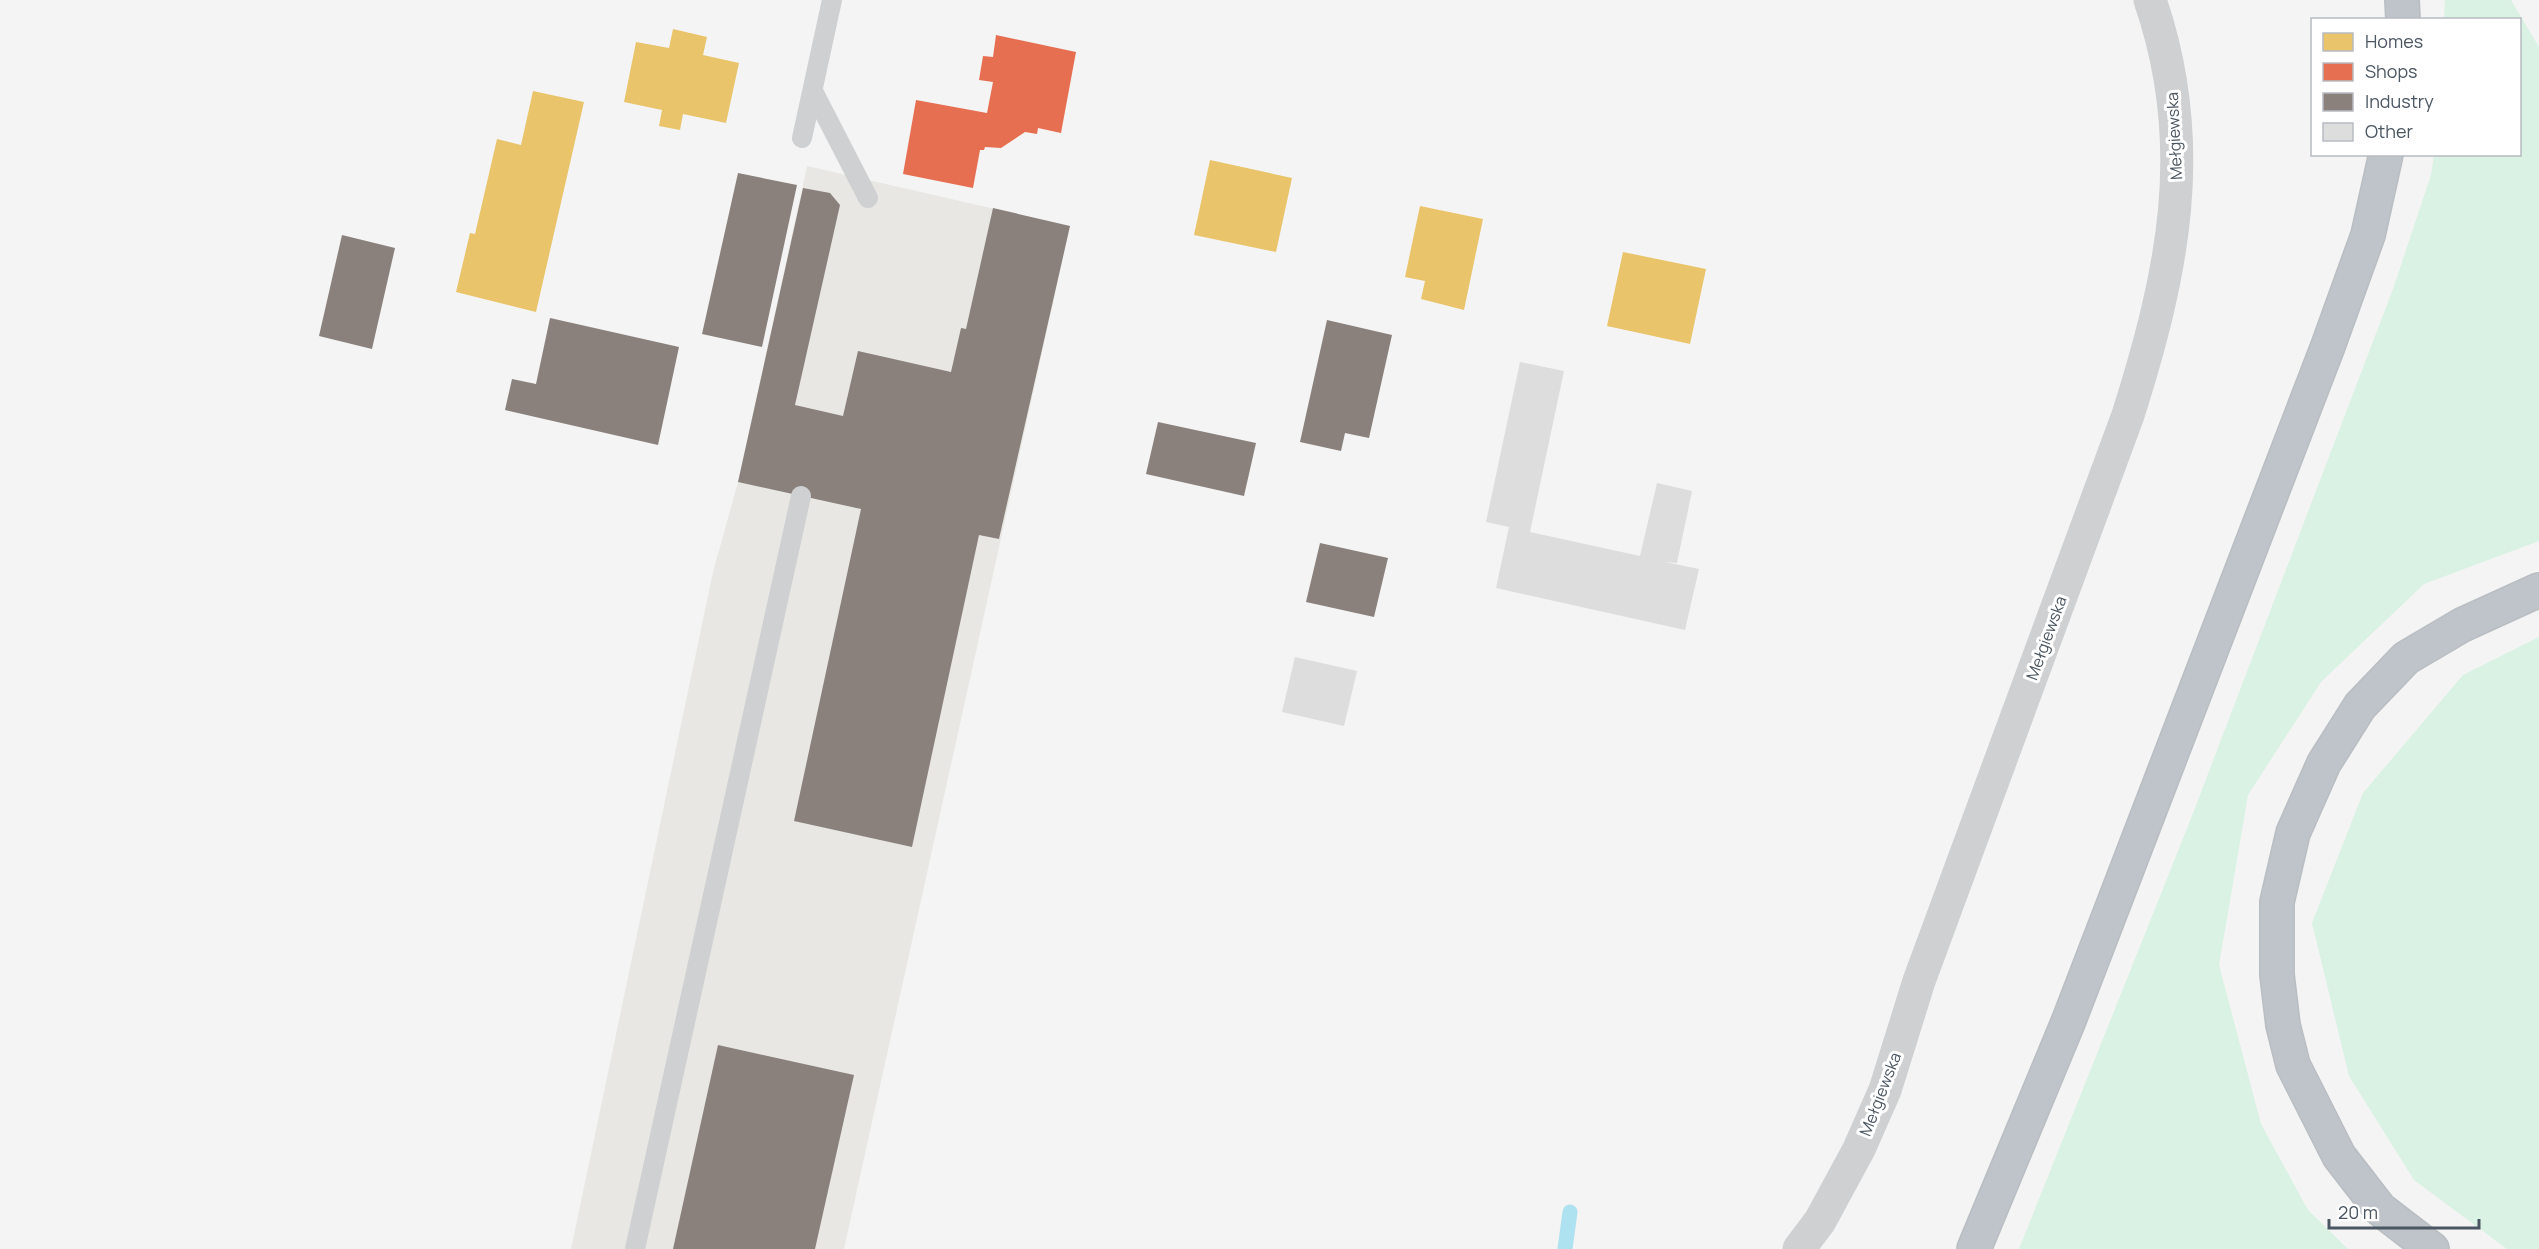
<svg xmlns="http://www.w3.org/2000/svg" width="2539" height="1249" font-family="Manrope,sans-serif">
  <style>
    .commercial { fill: #e8e7e3 }
    .green { fill: #d9f2e3 }
    .homes { fill: #e9c46a }
    .shops { fill: #e76f51 }
    .industry { fill: #8a817c }
    .lines { fill: none; stroke-linecap: round; stroke-linejoin: round }
    .stream { stroke: #aee2f0; stroke-width: 15 }
    .building { fill: #ddddde }
    .motorway-casing { stroke: #b9bec3; stroke-width: 36 }
    .service { stroke: #ced0d2; stroke-width: 20 }
    .minor { stroke: #ced0d2; stroke-width: 33 }
    .motorway { stroke: #bec4c9; stroke-width: 33 }
    .labels { text-anchor: middle; stroke-width: 6; stroke-linejoin: round; paint-order: stroke }
    .street-label { font-size: 16px; fill: #4a5661; stroke: #fff }
  </style>
  <rect width="100%" height="100%" fill="#f4f4f4"/>
  <path class="commercial" d="M 807,166 L 1070,226 L 844,1249 L 571,1249 L 713,572 L 738,482 Z"/>
  <path class="green" d="M 2445,0 L 2511,0 L 2539,47 L 2539,541 L 2424,584 L 2321,682 L 2248,795 L 2219,965 L 2261,1124 L 2308,1210 L 2348,1249 L 2019,1249 L 2190,821 L 2393,289 L 2431,175 L 2434,155 L 2520,154 L 2520,20 L 2444,19 Z
    M 2539,637 L 2539,1249 L 2507,1249 L 2414,1180 L 2349,1076 L 2312,923 L 2363,793 L 2463,675 Z"/>
  <path class="homes" d="M 673,29 L 707,37 L 703,55 L 739,63 L 726,123 L 683,114 L 680,130 L 659,126 L 662,110 L 624,102 L 636,42 L 669,48 Z
    M 533,91 L 584,102 L 536,312 L 456,292 L 470,233 L 475,234 L 497,139 L 521,145 Z
    M 1210,160 L 1292,178 L 1276,252 L 1194,235 Z
    M 1420,206 L 1483,219 L 1464,310 L 1421,299 L 1425,281 L 1405,277 Z
    M 1623,252 L 1706,269 L 1690,344 L 1607,326 Z"/>
  <path class="shops" d="M 996,35 L 1076,52 L 1061,133 L 1038,128 L 1037,134 L 1025,132 L 1001,148 L 985,147 L 984,150 L 980,150 L 973,188 L 903,174 L 916,100 L 987,113 L 993,82 L 979,80 L 983,56 L 993,57 Z"/>
  <path class="industry" d="M 738,173 L 797,185 L 762,347 L 702,334 Z
    M 803,188 L 830,193 L 840,205 L 795,405 L 843,416 L 858,351 L 951,372 L 961,328 L 966,329 L 993,208 L 1070,226 L 999,539 L 979,535 L 912,847 L 794,821 L 861,509 L 738,482 Z
    M 342,235 L 395,248 L 372,349 L 319,336 Z
    M 550,318 L 679,347 L 658,445 L 505,410 L 512,379 L 536,384 Z
    M 1327,320 L 1392,335 L 1369,438 L 1345,433 L 1341,451 L 1300,442 Z
    M 1158,422 L 1256,443 L 1244,496 L 1146,474 Z
    M 1320,543 L 1388,558 L 1374,617 L 1306,602 Z
    M 718,1045 L 854,1075 L 815,1249 L 673,1249 Z"/>
  <g class="lines">
    <path class="stream" d="M 1565,1249 L 1570,1212"/>
  </g>
  <path class="building" d="M 1520,362 L 1564,371 L 1530,532 L 1640,556 L 1657,483 L 1692,491 L 1677,563 L 1665,562 L 1699,569 L 1685,630 L 1496,588 L 1509,527 L 1486,522 Z
    M 1295,657 L 1357,671 L 1344,726 L 1282,712 Z"/>
  <g class="lines">
    <g class="motorway-casing">
      <path id="motorway" d="M 2402,0 L 2403,20
        M 1974,1249 L 2069,1020 L 2328,346 L 2368,235 L 2386,154
        M 2432,1249 L 2380,1209 L 2339,1156 L 2293,1065 L 2283,1025 L 2277,975 L 2277,902 L 2293,833 L 2324,763 L 2360,706 L 2406,658 L 2462,625 L 2539,590"/>
    </g>
    <path class="service" d="M 813,91 L 868,198
      M 802,138 L 832,0
      M 635,1249 L 801,496"/>
    <path class="minor" d="M 1799,1249 L 1820,1221 L 1859,1149 L 1885,1090 L 1919,981 L 2128,415 C 2173,273 2200,145 2150,0"/>
    <use href="#motorway" class="motorway"/>
  </g>
  <g class="labels">
    <g class="street-label">
      <text transform="translate(2174 136) rotate(-93)" y="6">Mełgiewska</text>
      <text transform="translate(2046 638) rotate(-70)" y="6">Mełgiewska</text>
      <text transform="translate(1880 1094) rotate(-69)" y="6">Mełgiewska</text>
    </g>
  </g>
  <rect x="2311" y="18" width="210" height="138" fill="#ffffff" stroke="#b7bbc0" stroke-width="1.5"/>
  <rect x="2323" y="33" width="30" height="18" fill="#e9c46a" stroke="#b7bbc0" stroke-width="1.5"/>
  <text x="2365" y="48" font-size="18" fill="#4a5661">Homes</text>
  <rect x="2323" y="63" width="30" height="18" fill="#e76f51" stroke="#b7bbc0" stroke-width="1.5"/>
  <text x="2365" y="78" font-size="18" fill="#4a5661">Shops</text>
  <rect x="2323" y="93" width="30" height="18" fill="#8a817c" stroke="#b7bbc0" stroke-width="1.5"/>
  <text x="2365" y="108" font-size="18" fill="#4a5661">Industry</text>
  <rect x="2323" y="123" width="30" height="18" fill="#ddddde" stroke="#b7bbc0" stroke-width="1.5"/>
  <text x="2365" y="138" font-size="18" fill="#4a5661">Other</text>
  <path d="M2329 1219v9h150v-9" fill="none" stroke="#4a5661" stroke-width="3"/>
  <text x="2338" y="1219" font-size="18" fill="#4a5661" stroke="#ffffff" stroke-width="4.5" paint-order="stroke">20 m</text>
</svg>
